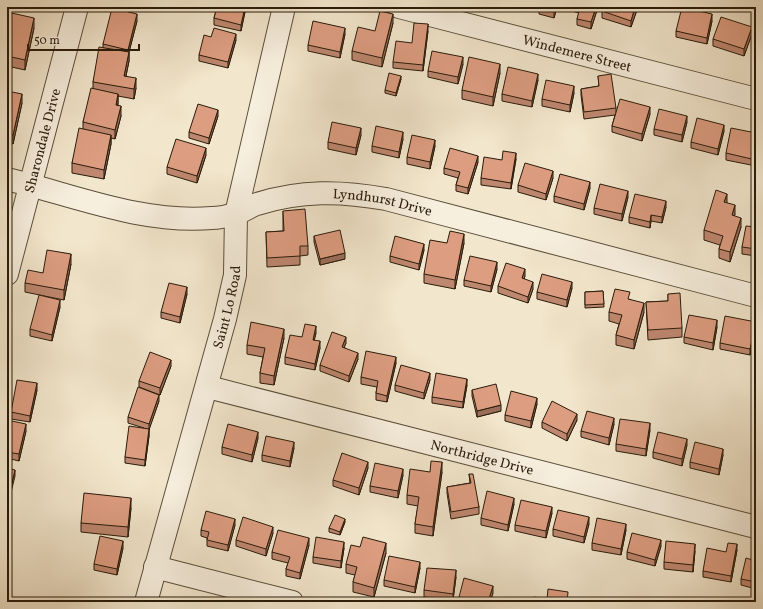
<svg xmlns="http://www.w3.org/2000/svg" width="763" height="609" font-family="Vollkorn,serif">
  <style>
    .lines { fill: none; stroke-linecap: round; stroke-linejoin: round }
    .minor-casing { stroke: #5b4e3a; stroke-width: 24 }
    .minor { stroke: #f7efde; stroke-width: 22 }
    .wall { fill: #be876f; stroke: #291b0a }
    .shaded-wall { fill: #9b6e5a; stroke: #291b0a }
    .building { fill: #dd9d81; stroke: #291b0a }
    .labels { text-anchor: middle; stroke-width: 4; stroke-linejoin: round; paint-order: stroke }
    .street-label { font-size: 14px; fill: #291b0a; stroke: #f7efde }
  </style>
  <rect width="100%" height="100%" fill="#f2e6cc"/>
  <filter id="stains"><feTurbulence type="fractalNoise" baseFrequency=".005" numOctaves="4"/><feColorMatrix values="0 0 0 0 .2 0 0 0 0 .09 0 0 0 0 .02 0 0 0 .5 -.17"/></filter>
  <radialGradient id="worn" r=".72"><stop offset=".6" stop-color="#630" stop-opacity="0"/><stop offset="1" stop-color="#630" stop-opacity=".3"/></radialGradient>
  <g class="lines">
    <g class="minor-casing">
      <g id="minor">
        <path id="s1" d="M 399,7 L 756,99"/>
        <path id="s2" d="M 7,179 C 73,195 142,224 212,218 C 219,218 228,216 235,214 C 243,212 250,206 257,204 C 301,190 341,191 386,199 L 756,296"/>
        <path id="s3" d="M 7,274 L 77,7"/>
        <path id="s4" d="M 208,387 L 756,527"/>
        <path d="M 155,567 L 292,602"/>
        <path id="s5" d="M 146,602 L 225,319 L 235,275 L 236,214 L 284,7"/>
      </g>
    </g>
    <use href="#minor" class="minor"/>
  </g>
  <path class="wall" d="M 121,7 L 140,7 L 140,11 L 128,12 L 137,21 L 129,52 L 129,61 L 126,76 L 136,88 L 134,99 L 118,96 L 118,105 L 121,116 L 115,139 L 111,138 L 111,144 L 104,179 L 72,173 L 72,163 L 83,129 L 83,122 L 93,88 L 93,82 L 103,47 L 103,44 L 122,11 Z
    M 217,7 L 246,7 L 241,31 L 214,25 L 214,18 Z
    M 539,7 L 557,7 L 554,18 L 539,14 Z
    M 564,7 L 598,7 L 591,29 L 577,25 L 577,19 L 579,13 L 564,9 Z
    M 638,7 L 631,27 L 602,18 L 602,11 Z
    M 7,12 L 34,28 L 25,70 L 7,66 L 7,50 L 8,45 L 7,44 Z
    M 712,21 L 707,44 L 676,37 L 676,31 Z
    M 393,23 L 382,67 L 352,60 L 352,51 L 375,31 Z
    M 428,31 L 423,71 L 393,68 L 393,62 L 412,43 Z
    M 345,34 L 340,58 L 308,51 L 308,45 Z
    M 752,34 L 744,56 L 713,46 L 713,39 Z
    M 211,37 L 236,40 L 228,68 L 199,61 L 199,55 Z
    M 756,56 L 756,76 L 754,76 L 754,67 Z
    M 463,64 L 458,84 L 428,77 L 428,71 Z
    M 500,73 L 493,106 L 462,99 L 462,90 Z
    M 598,76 L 616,108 L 616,113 L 650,114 L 642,141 L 612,132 L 612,126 L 615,115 L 584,119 L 581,95 L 581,89 L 599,86 Z
    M 401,79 L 396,96 L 385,93 L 385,90 Z
    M 538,80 L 532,107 L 502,101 L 502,94 Z
    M 7,91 L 22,103 L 13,144 L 7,143 Z
    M 574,93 L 570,112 L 542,106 L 542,99 Z
    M 218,116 L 209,144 L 189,138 L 189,132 Z
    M 687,122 L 682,142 L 654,135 L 654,129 Z
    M 724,131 L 718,155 L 691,148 L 691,142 Z
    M 756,133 L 756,166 L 726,160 L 726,153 Z
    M 361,135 L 356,155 L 328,149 L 328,142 Z
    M 403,139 L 399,158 L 372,152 L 372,146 Z
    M 435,146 L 430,169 L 407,164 L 407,157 Z
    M 206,155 L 197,183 L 167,174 L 167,167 Z
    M 516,159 L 511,189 L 481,185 L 481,178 L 502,160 Z
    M 478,162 L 468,194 L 456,191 L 456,185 L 458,178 L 444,174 L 444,168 Z
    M 553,178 L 546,200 L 518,192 L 518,185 Z
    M 590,188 L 584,210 L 554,202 L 554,196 Z
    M 628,197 L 622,221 L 594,214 L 594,208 Z
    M 727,203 L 735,214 L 734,216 L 741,227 L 730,262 L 719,258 L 719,249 L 720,245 L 704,240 L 704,230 Z
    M 666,207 L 662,223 L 651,221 L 650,228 L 629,223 L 629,217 Z
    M 283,211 L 308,246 L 308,255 L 300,256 L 300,265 L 267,267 L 266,232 L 283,231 Z
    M 756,227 L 756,256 L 742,254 L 742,247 Z
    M 314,236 L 345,259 L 320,265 L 314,242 Z
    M 447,243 L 464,243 L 455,289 L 424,283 L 424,274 Z
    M 424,250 L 419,270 L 390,262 L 390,256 Z
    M 71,264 L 64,300 L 25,292 L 25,283 L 43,273 Z
    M 497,269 L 491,292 L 464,286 L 464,280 Z
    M 525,276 L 524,279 L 533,289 L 528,303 L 498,293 L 498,286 Z
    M 572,288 L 567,307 L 537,299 L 537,292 Z
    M 603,291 L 604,307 L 585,308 L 585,292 Z
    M 187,294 L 180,323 L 161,318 L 161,312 Z
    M 668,294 L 682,328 L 682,337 L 648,340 L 646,302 L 668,301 Z
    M 630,299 L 644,312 L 634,349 L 616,345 L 616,335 L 619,324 L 609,321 L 609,312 Z
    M 60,307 L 52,341 L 30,336 L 30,329 Z
    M 717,327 L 713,350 L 684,343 L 684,337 Z
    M 756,328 L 750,355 L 720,349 L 720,343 Z
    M 316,333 L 314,340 L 320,348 L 315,370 L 285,364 L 285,357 L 302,337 Z
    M 284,338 L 274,385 L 260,383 L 260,373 L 263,357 L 247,354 L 247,345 Z
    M 346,343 L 344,347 L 358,359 L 349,382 L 320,371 L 320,365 Z
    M 396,363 L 387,402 L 376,400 L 376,393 L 377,387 L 361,384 L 361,377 Z
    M 171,366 L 160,395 L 139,387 L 139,381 Z
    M 430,380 L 424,399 L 395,391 L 395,385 Z
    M 467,385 L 463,408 L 432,403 L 432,397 Z
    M 37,390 L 30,422 L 11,419 L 11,412 Z
    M 472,390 L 501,411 L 477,417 L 472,396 Z
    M 159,401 L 149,429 L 149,436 L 145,466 L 125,463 L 125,457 L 144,428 L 128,423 L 128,417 Z
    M 537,404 L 531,428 L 505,421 L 505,415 Z
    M 7,420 L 26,431 L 19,461 L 7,458 Z
    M 577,420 L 567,441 L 542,428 L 542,422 Z
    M 614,424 L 609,445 L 581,437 L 581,431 Z
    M 650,430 L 646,456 L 616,451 L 616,444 Z
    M 258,438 L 252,462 L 222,454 L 222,447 Z
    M 687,445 L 682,466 L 653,458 L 653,452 Z
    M 294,448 L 290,467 L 262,461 L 262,455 Z
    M 723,455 L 719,475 L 690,468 L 690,462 Z
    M 368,468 L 359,495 L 333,486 L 333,480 Z
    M 430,472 L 442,472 L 433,536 L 415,533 L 415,524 L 418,506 L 407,504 L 407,495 Z
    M 469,474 L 479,507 L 479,514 L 451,519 L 447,493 L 447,487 L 470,483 Z
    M 403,475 L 398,498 L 370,492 L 370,486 Z
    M 514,504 L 508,531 L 481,525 L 481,518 Z
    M 131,508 L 128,537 L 81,532 L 81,523 Z
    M 552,513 L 546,538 L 515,531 L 515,525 Z
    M 345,522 L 340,535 L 329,532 L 329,528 Z
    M 589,524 L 584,543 L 553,536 L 553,529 Z
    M 235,525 L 228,551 L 207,546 L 207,538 L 201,536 L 201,530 Z
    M 626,530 L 621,555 L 592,550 L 592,543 Z
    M 273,533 L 266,556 L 236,546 L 236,540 Z
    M 309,545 L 300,579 L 286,576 L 286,569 L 288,563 L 272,559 L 272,552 Z
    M 661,546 L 655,566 L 627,559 L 627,552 Z
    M 123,548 L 117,575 L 94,570 L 94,564 Z
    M 344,548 L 341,568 L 313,563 L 313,557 Z
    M 737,550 L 731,582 L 703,577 L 703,571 L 726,552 Z
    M 695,551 L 693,572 L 664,569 L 664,562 Z
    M 386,553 L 374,597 L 353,592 L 353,582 L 355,575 L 346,573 L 346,564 Z
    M 756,561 L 756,589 L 741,585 L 741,579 Z
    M 420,568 L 415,593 L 384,586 L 384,580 Z
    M 456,577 L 453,600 L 424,597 L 424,590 Z
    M 493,593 L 490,602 L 459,602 L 459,597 Z"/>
  <path class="shaded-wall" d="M 245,7 L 246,7 L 241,31 L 241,25 Z
    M 555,7 L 557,7 L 554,18 L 554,9 Z
    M 596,7 L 598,7 L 591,29 L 591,22 Z
    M 635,7 L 638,7 L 631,27 L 631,21 Z
    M 137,14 L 137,21 L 129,52 L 129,61 L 124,85 L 124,76 L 128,56 L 128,50 Z
    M 393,14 L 393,23 L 382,67 L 382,58 Z
    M 712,14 L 712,21 L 707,44 L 707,38 Z
    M 34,18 L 34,28 L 25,70 L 25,60 Z
    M 428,24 L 428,31 L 423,71 L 423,65 Z
    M 752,27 L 752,34 L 744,56 L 744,49 Z
    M 345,28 L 345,34 L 340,58 L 340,52 Z
    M 236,34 L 236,40 L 228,68 L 228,62 Z
    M 463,57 L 463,64 L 458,84 L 458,77 Z
    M 500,64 L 500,73 L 493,106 L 493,97 Z
    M 538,74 L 538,80 L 532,107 L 532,101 Z
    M 401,76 L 401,79 L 396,96 L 396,93 Z
    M 136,78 L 136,88 L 134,99 L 134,89 Z
    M 574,86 L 574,93 L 570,112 L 570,105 Z
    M 22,94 L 22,103 L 13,144 L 13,135 Z
    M 118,94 L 118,103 L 116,114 L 116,105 Z
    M 121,106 L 121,116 L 115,139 L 115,130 Z
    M 650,107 L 650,114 L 642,141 L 642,134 Z
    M 218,110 L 218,116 L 209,144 L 209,138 Z
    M 687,116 L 687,122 L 682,142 L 682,135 Z
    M 724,125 L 724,131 L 718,155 L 718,149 Z
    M 361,128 L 361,135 L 356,155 L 356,148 Z
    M 403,132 L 403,139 L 399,158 L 399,152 Z
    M 111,135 L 111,144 L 104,179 L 104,170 Z
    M 435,140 L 435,146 L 430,169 L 430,162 Z
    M 206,148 L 206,155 L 197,183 L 197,176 Z
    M 516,153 L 516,159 L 511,189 L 511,183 Z
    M 478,156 L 478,162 L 468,194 L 468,188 Z
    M 553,171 L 553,178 L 546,200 L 546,194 Z
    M 590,182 L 590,188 L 584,210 L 584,204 Z
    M 628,191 L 628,197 L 622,221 L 622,214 Z
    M 727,194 L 727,203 L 724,202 Z
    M 666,201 L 666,207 L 662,223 L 662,217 Z
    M 735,205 L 735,214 L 732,224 L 732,215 Z
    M 651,215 L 651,221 L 650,228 L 650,222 Z
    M 741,218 L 741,227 L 730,262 L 730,252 Z
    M 464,234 L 464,243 L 455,289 L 455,280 Z
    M 424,244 L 424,250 L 419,270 L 419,264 Z
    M 345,253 L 345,259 L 320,265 L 320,259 Z
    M 71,254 L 71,264 L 64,300 L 64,290 Z
    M 497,262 L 497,269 L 491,292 L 491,286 Z
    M 525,269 L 525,276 L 522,285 L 522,278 Z
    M 533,282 L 533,289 L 528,303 L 528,297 Z
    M 572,282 L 572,288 L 567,307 L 567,300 Z
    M 187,287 L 187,294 L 180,323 L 180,317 Z
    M 60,300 L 60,307 L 52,341 L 52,335 Z
    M 644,303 L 644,312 L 634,349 L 634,340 Z
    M 717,320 L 717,327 L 713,350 L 713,343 Z
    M 756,322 L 756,328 L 750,355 L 750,349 Z
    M 316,326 L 316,333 L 313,346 L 313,340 Z
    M 284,329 L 284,338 L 274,385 L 274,376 Z
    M 346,337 L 346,343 L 342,353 L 342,347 Z
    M 320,341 L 320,348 L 315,370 L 315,364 Z
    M 358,353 L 358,359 L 349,382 L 349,376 Z
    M 396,357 L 396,363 L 387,402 L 387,396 Z
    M 171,360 L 171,366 L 160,395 L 160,388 Z
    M 430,373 L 430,380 L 424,399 L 424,393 Z
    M 467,379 L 467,385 L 463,408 L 463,402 Z
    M 37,383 L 37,390 L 30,422 L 30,416 Z
    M 159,395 L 159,401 L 149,430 L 149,424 Z
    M 537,398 L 537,404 L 531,428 L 531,421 Z
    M 501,405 L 501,411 L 477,417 L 477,411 Z
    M 577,414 L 577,420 L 567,441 L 567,434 Z
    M 614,418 L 614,424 L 609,445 L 609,438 Z
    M 650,423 L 650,430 L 646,456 L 646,449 Z
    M 26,424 L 26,431 L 19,461 L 19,454 Z
    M 149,429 L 149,436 L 145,466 L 145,460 Z
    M 258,432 L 258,438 L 252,462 L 252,455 Z
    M 687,439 L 687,445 L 682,466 L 682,459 Z
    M 294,442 L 294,448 L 290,467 L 290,461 Z
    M 723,449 L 723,455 L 719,475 L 719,469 Z
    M 368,462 L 368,468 L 359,495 L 359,488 Z
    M 442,462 L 442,472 L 433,536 L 433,527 Z
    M 403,469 L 403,475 L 398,498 L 398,491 Z
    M 15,470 L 15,476 L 8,505 L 8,499 Z
    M 131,498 L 131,508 L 128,537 L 128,527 Z
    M 514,498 L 514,504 L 508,531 L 508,525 Z
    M 552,507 L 552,513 L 546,538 L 546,531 Z
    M 589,517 L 589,524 L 584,543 L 584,537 Z
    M 235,519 L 235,525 L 228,551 L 228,545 Z
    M 345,519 L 345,522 L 340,535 L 340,532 Z
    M 626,524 L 626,530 L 621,555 L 621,549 Z
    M 273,527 L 273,533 L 266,556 L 266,549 Z
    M 309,538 L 309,545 L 300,579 L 300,573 Z
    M 661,540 L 661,546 L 655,566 L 655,560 Z
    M 123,541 L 123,548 L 117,575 L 117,569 Z
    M 344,542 L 344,548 L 341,568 L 341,561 Z
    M 386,543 L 386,553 L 374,597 L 374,588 Z
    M 695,544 L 695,551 L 693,572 L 693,565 Z
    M 737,544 L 737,550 L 731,582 L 731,576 Z
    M 420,562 L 420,568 L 415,593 L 415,587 Z
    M 456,570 L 456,577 L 453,600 L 453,594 Z
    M 493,586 L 493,593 L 490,602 L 488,602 Z"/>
  <path class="building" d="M 217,7 L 245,7 L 241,25 L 214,18 Z
    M 546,7 L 555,7 L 554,9 Z
    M 580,7 L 596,7 L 591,22 L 577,19 Z
    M 603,7 L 635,7 L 631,21 L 602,11 Z
    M 682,7 L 712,14 L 707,38 L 676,31 Z
    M 112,8 L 137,14 L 128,50 L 103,44 Z
    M 380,11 L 393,14 L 382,58 L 352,51 L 358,27 L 375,31 Z
    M 7,12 L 34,18 L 25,60 L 7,56 L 7,50 L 10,36 L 7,35 Z
    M 721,17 L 752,27 L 744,49 L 713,39 Z
    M 313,21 L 345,28 L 340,52 L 308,45 Z
    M 414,23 L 428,24 L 423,65 L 393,62 L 396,41 L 412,43 Z
    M 214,28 L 236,34 L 228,62 L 199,55 L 204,35 L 211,37 Z
    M 99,47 L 129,52 L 124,76 L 136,78 L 134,89 L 93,82 Z
    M 432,51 L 463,57 L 458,77 L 428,71 Z
    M 756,56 L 756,67 L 754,67 Z
    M 469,57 L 500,64 L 493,97 L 462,90 Z
    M 508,67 L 538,74 L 532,101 L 502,94 Z
    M 389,73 L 401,76 L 396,93 L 385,90 Z
    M 611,74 L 616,108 L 584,112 L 581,89 L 599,86 L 598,76 Z
    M 546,80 L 574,86 L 570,105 L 542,99 Z
    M 91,88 L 118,94 L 116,105 L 121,106 L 115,130 L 83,122 Z
    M 7,91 L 22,94 L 13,135 L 7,134 Z
    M 620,99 L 650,107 L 642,134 L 612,126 Z
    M 198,104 L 218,110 L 209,138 L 189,132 Z
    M 659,109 L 687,116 L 682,135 L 654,129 Z
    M 697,118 L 724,125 L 718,149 L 691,142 Z
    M 332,122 L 361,128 L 356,148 L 328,142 Z
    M 376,126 L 403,132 L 399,152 L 372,146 Z
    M 79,128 L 111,135 L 104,170 L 72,163 Z
    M 731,128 L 756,133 L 756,160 L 726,153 Z
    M 412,135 L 435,140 L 430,162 L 407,157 Z
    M 176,139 L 206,148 L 197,176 L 167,167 Z
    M 450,148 L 478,156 L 468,188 L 456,185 L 460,172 L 444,168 Z
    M 503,151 L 516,153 L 511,183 L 481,178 L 484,157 L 502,160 Z
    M 525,163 L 553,171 L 546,194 L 518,185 Z
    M 560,174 L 590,182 L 584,204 L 554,196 Z
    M 600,184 L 628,191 L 622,214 L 594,208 Z
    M 716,190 L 727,194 L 724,202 L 735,205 L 732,215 L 741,218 L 730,252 L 719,249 L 723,236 L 704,230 Z
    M 635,194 L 666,201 L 662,217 L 651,215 L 650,222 L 629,217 Z
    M 305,209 L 308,246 L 300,246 L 300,256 L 267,258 L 266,232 L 284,231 L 283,211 Z
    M 746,226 L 756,227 L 756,249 L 742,247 Z
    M 340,230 L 345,253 L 320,259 L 314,236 Z
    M 450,231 L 464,234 L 455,280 L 424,274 L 430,240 L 447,243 Z
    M 395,236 L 424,244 L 419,264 L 390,256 Z
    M 47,250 L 71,254 L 64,290 L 25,283 L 28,270 L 43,273 Z
    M 470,256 L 497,262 L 491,286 L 464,280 Z
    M 506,263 L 525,269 L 522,278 L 533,282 L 528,297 L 498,286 Z
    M 542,274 L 572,282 L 567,300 L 537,292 Z
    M 169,283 L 187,287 L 180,317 L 161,312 Z
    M 615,289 L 630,292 L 628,299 L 644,303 L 634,340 L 616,335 L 622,315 L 609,312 Z
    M 603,291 L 604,304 L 585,305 L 585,292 Z
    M 680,293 L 682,328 L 648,330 L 646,302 L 668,301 L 668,294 Z
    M 39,295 L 60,300 L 52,335 L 30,329 Z
    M 689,315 L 717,320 L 713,343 L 684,337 Z
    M 725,316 L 756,322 L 750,349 L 720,343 Z
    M 251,322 L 284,329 L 274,376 L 260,373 L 265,348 L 247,345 Z
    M 305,324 L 316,326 L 313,340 L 320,341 L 315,364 L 285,357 L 290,335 L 302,337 Z
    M 332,332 L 346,337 L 342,347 L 358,353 L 349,376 L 320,365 Z
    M 366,351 L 396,357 L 387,396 L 376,393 L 378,381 L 361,377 Z
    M 150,352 L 171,360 L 160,388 L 139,381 Z
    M 401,365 L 430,373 L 424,393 L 395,385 Z
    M 436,373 L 467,379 L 463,402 L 432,397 Z
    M 17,380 L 37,383 L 30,416 L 11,412 Z
    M 496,384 L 501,405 L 477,411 L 472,390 Z
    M 138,387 L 159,395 L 149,424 L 128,417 Z
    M 511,391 L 537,398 L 531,421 L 505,415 Z
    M 552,401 L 577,414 L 567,434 L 542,422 Z
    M 587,411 L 614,418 L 609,438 L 581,431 Z
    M 620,419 L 650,423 L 646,449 L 616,444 Z
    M 7,420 L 26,424 L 19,454 L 7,452 Z
    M 228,424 L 258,432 L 252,455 L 222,447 Z
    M 129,426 L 149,429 L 145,460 L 125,457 Z
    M 658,432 L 687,439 L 682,459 L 653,452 Z
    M 266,436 L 294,442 L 290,461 L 262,455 Z
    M 695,442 L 723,449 L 719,469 L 690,462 Z
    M 342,453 L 368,462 L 359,488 L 333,480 Z
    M 431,461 L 442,462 L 433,527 L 415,524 L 419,497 L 407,495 L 410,469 L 430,472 Z
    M 375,463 L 403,469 L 398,491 L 370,486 Z
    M 7,468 L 15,470 L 8,499 L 7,498 Z
    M 469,474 L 473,474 L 479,507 L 451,512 L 447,487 L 471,483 Z
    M 487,491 L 514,498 L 508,525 L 481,518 Z
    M 84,493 L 131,498 L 128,527 L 81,523 Z
    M 521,500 L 552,507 L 546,531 L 515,525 Z
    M 558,510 L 589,517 L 584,537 L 553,529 Z
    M 206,511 L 235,519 L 228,545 L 207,540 L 209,532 L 201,530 Z
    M 335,515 L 345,519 L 340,532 L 329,528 Z
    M 243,517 L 273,527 L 266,549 L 236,540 Z
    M 597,518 L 626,524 L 621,549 L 592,543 Z
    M 278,530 L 309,538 L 300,573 L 286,569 L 290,557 L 272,552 Z
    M 632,533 L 661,540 L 655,560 L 627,552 Z
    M 100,536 L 123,541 L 117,569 L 94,564 Z
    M 316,537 L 344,542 L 341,561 L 313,557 Z
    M 363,537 L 386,543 L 374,588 L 353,582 L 357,567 L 346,564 L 351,545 L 360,547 Z
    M 666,541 L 695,544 L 693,565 L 664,562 Z
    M 728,543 L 737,544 L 731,576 L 703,571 L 707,548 L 726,552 Z
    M 389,556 L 420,562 L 415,587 L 384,580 Z
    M 746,558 L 756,561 L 756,582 L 741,579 Z
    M 427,568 L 456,570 L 453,594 L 424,590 Z
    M 464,578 L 493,586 L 488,602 L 475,602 L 459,597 Z
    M 548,589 L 568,592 L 567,602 L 534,602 L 534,597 L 547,599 Z"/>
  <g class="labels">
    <g class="street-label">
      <text dy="5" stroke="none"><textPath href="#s1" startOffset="184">Windemere Street</textPath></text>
      <text dy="5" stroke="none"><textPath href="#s3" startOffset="138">Sharondale Drive</textPath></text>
      <text dy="5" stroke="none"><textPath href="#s2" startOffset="385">Lyndhurst Drive</textPath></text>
      <text dy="5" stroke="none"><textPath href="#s5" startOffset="306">Saint Lo Road</textPath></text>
      <text dy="5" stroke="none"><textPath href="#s4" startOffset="283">Northridge Drive</textPath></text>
    </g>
  </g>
  <rect width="763" height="609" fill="none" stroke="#f2e6cc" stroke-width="24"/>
  <rect x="8" y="8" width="747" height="593" fill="none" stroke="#291b0a" stroke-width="2"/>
  <rect x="12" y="12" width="739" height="585" fill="none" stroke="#291b0a"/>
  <path d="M28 44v6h111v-6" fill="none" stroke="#291b0a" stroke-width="2"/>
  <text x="34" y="44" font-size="12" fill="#291b0a" stroke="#f7efde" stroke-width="3" paint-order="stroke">50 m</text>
  <rect width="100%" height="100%" filter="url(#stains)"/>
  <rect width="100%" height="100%" fill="url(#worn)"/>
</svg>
